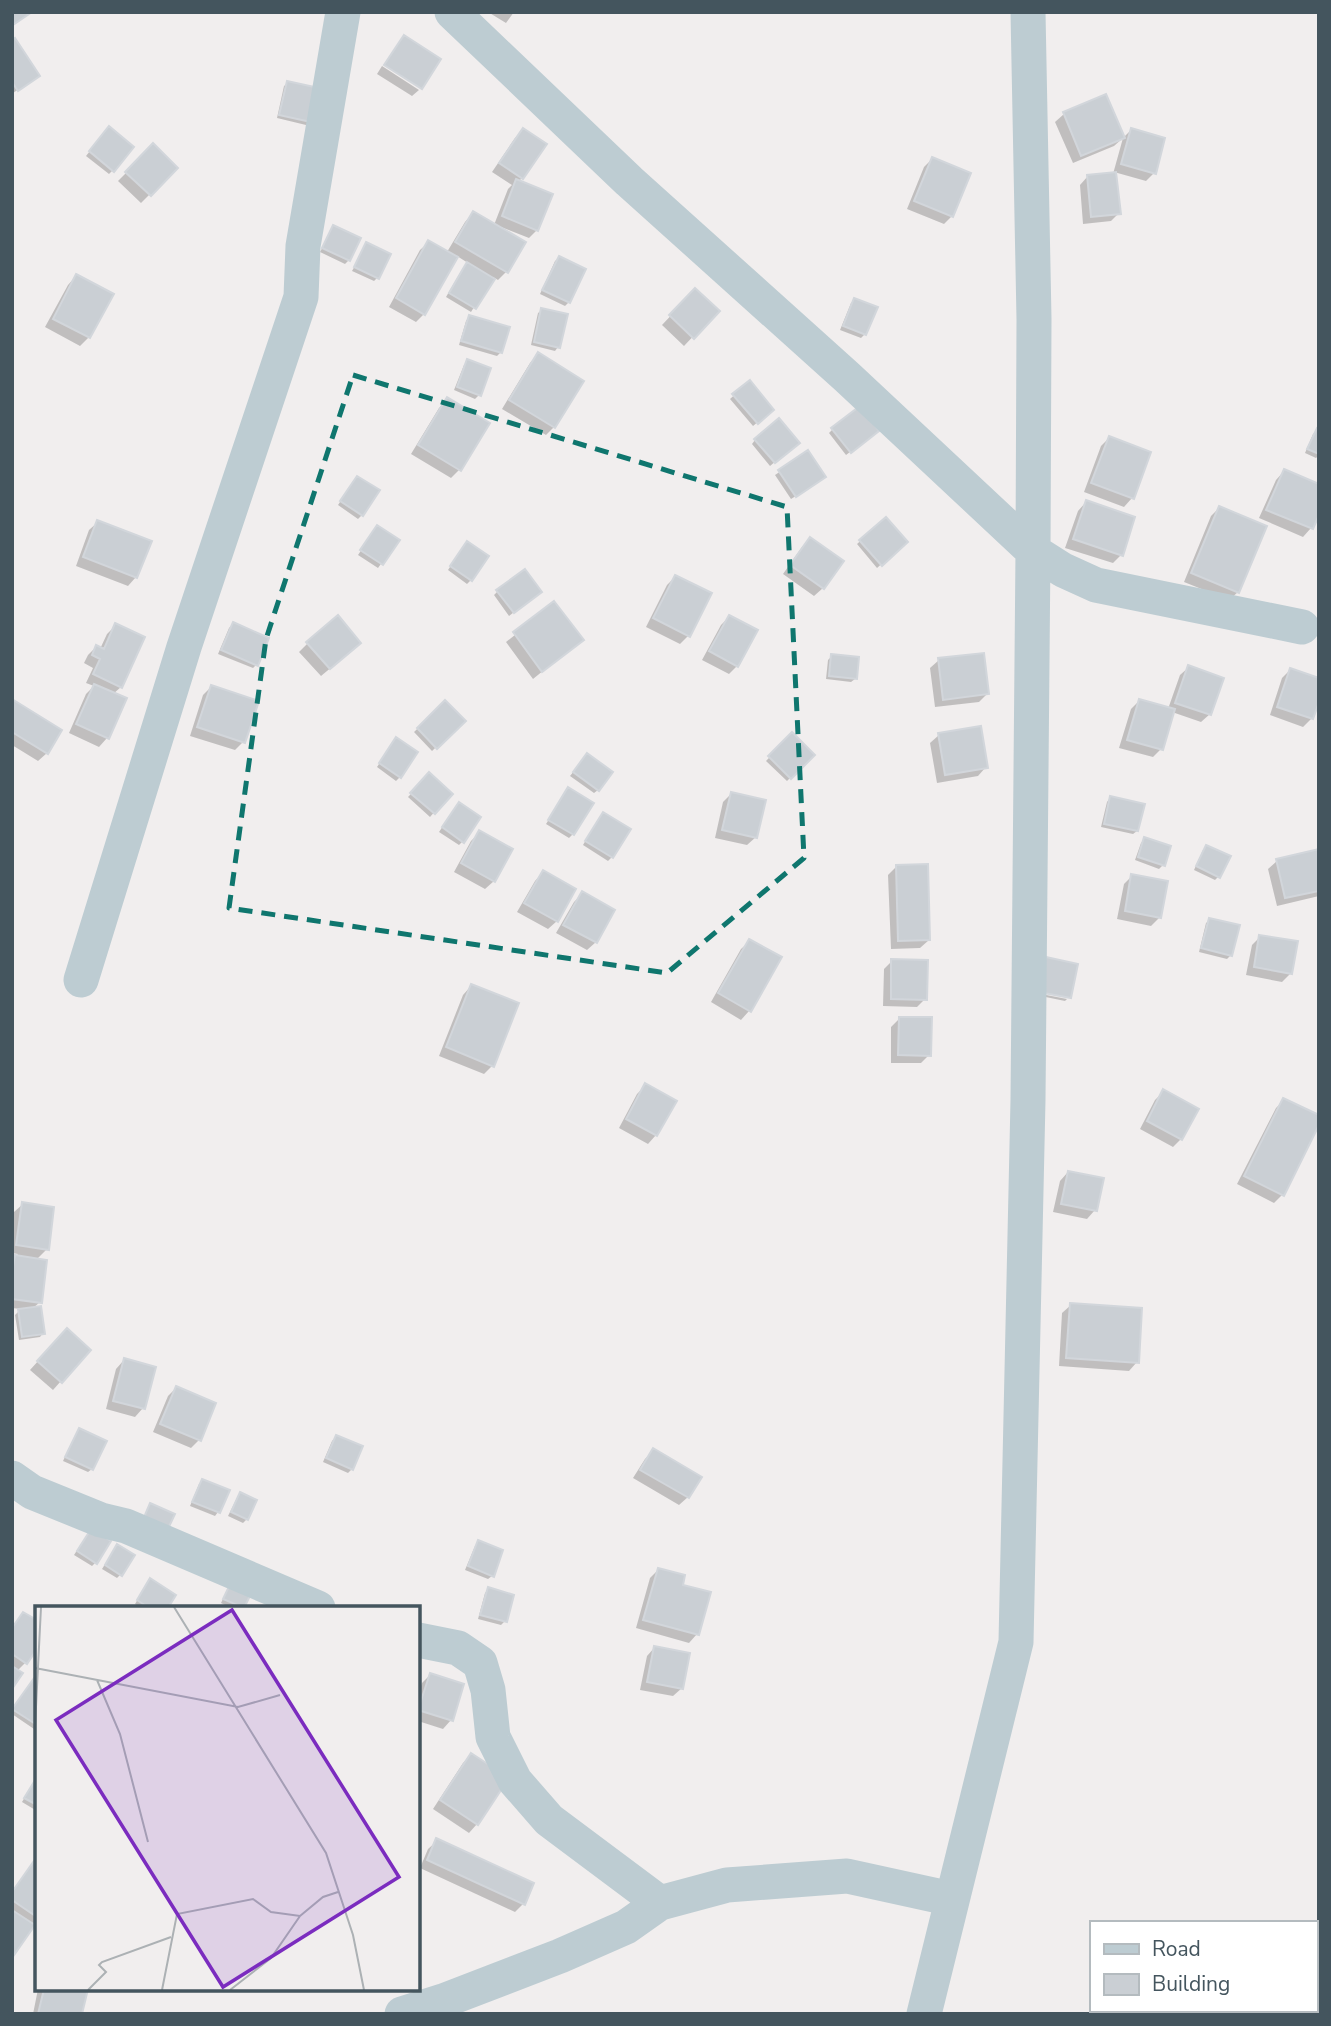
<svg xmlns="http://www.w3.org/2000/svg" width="1331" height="2026" font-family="'Nunito Sans',sans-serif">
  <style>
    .shadow { fill: #0003 }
    .building { fill: #cacfd4; stroke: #d2d6db; stroke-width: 2 }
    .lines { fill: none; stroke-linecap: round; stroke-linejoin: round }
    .street { stroke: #bdccd2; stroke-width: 35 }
    .marked { fill: none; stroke: #0f766e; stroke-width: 5; stroke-dasharray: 14 9; stroke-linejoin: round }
    .inset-road { fill: none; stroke: #acb1b4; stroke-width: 2 }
    .view { fill: #7b2cbf; fill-opacity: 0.15; stroke: #7b2cbf; stroke-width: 3.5 }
    .inset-edge { fill: none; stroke: #44555e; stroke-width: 3.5 }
  </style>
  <rect width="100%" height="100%" fill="#f1eeee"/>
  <path class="shadow" d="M 488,12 L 514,12 L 506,23 Z
    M 12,42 L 34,79 L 13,93 L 12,91 Z
    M 382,66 L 419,90 L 412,96 L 377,74 Z
    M 288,83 L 310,121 L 306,125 L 277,118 L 284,86 Z
    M 1064,114 L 1123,138 L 1114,146 L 1073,163 L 1055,122 Z
    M 523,130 L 522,178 L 518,182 L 537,230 L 529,238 L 501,227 L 506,272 L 498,280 L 493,277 L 471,312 L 446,297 L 463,268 L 468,263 L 457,256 L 424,314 L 416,322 L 389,307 L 420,250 L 429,242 L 447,252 L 465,222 L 473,213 L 494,225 L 508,189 L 512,185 L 492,172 L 515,138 Z
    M 1131,130 L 1154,173 L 1146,181 L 1114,172 L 1119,213 L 1111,221 L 1083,224 L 1080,185 L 1088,176 L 1113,174 L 1123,138 Z
    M 105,132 L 113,170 L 109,174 L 86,156 Z
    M 153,146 L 176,168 L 141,203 L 118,181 Z
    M 932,159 L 952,216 L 944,224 L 907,209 L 924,167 Z
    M 334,227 L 349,260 L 345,264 L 320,252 Z
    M 367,245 L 377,278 L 374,281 L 352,271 Z
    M 559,258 L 569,302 L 565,306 L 540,294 L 555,261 Z
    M 76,276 L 89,337 L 80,346 L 45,327 L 68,285 Z
    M 695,290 L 717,311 L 684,346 L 662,325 Z
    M 855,300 L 865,334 L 861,338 L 840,330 L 851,303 Z
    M 542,310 L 558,347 L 555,351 L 531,345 L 538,313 Z
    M 469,317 L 501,352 L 497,356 L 459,345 L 466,321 Z
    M 538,354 L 554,427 L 546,435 L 502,409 L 530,363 Z
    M 467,361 L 479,395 L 475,399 L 454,390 L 464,365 Z
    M 749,382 L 772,410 L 753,426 L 730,399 Z
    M 447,400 L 459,470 L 451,478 L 411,454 L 439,408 Z
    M 833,429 L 873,434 L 846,455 L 829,433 Z
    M 1317,431 L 1319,431 L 1319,455 L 1316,458 L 1305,453 L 1313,434 Z
    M 1109,438 L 1132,498 L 1124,507 L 1084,492 L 1101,446 Z
    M 755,440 L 794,446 L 770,466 L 752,444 Z
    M 808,453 L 820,481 L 791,499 L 775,475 Z
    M 1284,471 L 1311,528 L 1303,537 L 1259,518 L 1276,480 Z
    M 354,481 L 362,515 L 358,519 L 338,505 Z
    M 1086,502 L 1121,555 L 1113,563 L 1065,548 L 1078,511 Z
    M 1219,508 L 1238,592 L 1229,600 L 1184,582 L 1211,516 Z
    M 885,519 L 906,542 L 877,568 L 857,544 Z
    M 98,522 L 136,577 L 128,586 L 76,566 L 89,530 Z
    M 374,531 L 398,540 L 378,568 L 358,555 Z
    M 810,539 L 823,588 L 814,596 L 783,574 L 802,547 Z
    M 463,547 L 471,580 L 467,584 L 448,570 Z
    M 675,577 L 688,636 L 680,644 L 646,627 L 667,585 Z
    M 497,592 L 536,595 L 509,616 L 494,595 Z
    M 554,604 L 581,640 L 533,679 L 506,642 Z
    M 729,617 L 737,666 L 729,674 L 702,660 L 721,625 Z
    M 233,624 L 256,665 L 253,668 L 218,654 L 229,628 Z
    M 116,625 L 121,687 L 113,694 L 124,699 L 107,738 L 99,747 L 69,733 L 86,694 L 94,686 L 86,683 L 93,668 L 84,663 L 88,655 L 96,647 L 100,649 L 107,634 Z
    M 308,643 L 351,651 L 321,676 L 299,652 Z
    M 832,656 L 855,679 L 851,682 L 826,679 L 828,660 Z
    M 939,660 L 987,694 L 979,702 L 935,707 L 930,668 Z
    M 1189,667 L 1210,714 L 1201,722 L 1172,712 L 1161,749 L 1153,757 L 1119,748 L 1131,709 L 1139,701 L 1168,709 L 1180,675 Z
    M 1290,670 L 1312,718 L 1303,727 L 1270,715 L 1282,678 Z
    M 211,687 L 243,742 L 235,750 L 190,736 L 203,695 Z
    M 12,701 L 47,753 L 38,761 L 12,745 Z
    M 445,702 L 463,721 L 432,751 L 414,732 Z
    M 792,734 L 813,755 L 787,781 L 766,761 Z
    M 939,735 L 986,767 L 978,776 L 937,783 L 930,743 Z
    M 393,743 L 400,777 L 396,781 L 377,767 Z
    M 584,759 L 598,790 L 594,793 L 570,776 Z
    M 429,775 L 450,794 L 430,817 L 408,797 Z
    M 568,789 L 573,834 L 569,838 L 546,824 Z
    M 731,794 L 756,837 L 747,845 L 715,838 L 723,802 Z
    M 1110,798 L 1137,831 L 1133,834 L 1101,827 L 1107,802 Z
    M 455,808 L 463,841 L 459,845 L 439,832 Z
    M 599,818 L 612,857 L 608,861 L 583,845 Z
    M 479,833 L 494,881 L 485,889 L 454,872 L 471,841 Z
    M 1145,839 L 1163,865 L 1159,869 L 1135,860 L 1141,843 Z
    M 1206,847 L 1219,876 L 1215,880 L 1194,870 L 1203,850 Z
    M 1319,851 L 1319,896 L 1277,906 L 1268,869 L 1277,861 Z
    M 896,867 L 929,940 L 920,948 L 891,949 L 888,875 Z
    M 543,872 L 557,921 L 548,929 L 517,912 L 535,881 Z
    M 1132,876 L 1159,918 L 1151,926 L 1117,919 L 1124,884 Z
    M 582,894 L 596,942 L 587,950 L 556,933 L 574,902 Z
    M 1210,920 L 1231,955 L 1227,959 L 1199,952 L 1206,923 Z
    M 1260,937 L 1290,974 L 1282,982 L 1246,975 L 1252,945 Z
    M 750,941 L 780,958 L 749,1011 L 741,1020 L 711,1002 L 741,949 Z
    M 892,961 L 925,999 L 917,1007 L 883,1006 L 884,969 Z
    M 471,986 L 492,1066 L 484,1074 L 439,1056 L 463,995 Z
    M 1036,993 L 1067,999 L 1065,1001 L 1036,995 Z
    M 900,1018 L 929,1055 L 921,1063 L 891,1063 L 891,1027 Z
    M 645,1086 L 656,1135 L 648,1144 L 619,1128 L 637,1094 Z
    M 1163,1092 L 1181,1139 L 1173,1147 L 1140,1129 L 1155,1100 Z
    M 1284,1100 L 1282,1195 L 1274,1203 L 1237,1184 L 1276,1108 Z
    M 1068,1172 L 1095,1210 L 1087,1219 L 1053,1212 L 1060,1181 Z
    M 23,1204 L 47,1249 L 36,1260 L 40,1302 L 32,1309 L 43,1333 L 40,1337 L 19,1340 L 15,1315 L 21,1309 L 12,1308 L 12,1260 L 18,1254 L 12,1253 L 12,1227 L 14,1212 Z
    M 1071,1305 L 1137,1362 L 1129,1371 L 1059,1366 L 1062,1313 Z
    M 58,1339 L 61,1381 L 53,1390 L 30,1370 Z
    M 124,1360 L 143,1408 L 135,1417 L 106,1409 L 116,1369 Z
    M 176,1388 L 199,1440 L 191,1448 L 153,1432 L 168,1396 Z
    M 79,1430 L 92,1469 L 88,1472 L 63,1461 L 76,1434 Z
    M 336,1437 L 352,1469 L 348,1473 L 323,1462 L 332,1441 Z
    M 653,1451 L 688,1497 L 679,1505 L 633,1478 L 645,1459 Z
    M 202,1481 L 227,1491 L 218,1512 L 215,1516 L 190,1506 L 199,1484 Z
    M 240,1495 L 247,1519 L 243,1523 L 228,1516 L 237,1498 Z
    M 87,1535 L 95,1563 L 92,1566 L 74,1555 Z
    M 479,1542 L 492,1576 L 488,1579 L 465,1570 L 475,1546 Z
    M 114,1550 L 121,1574 L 117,1578 L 102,1569 Z
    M 658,1570 L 681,1586 L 697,1634 L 689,1643 L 636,1628 L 650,1578 Z
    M 147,1584 L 166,1608 L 140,1608 L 135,1604 Z
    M 230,1584 L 251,1589 L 242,1608 L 231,1608 L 221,1603 Z
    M 489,1589 L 505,1621 L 501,1625 L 478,1619 L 485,1593 Z
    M 23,1614 L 26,1662 L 17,1671 L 12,1686 L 12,1626 Z
    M 655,1647 L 682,1688 L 673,1696 L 640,1690 L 647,1656 Z
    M 430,1675 L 451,1720 L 443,1729 L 418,1721 L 418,1695 L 422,1683 Z
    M 37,1682 L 37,1726 L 34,1729 L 12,1714 L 12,1710 L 31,1684 Z
    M 471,1755 L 477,1824 L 469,1833 L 433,1809 L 463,1763 Z
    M 37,1777 L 37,1811 L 22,1802 Z
    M 437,1841 L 523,1904 L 515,1912 L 420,1868 L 428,1849 Z
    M 36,1860 L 37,1921 L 12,1955 L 12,1891 Z
    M 38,1989 L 86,1989 L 80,2014 L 33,2014 Z"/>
  <path class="building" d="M 12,12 L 32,12 L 13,25 Z
    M 404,35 L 441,59 L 422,89 L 384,65 Z
    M 15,38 L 40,76 L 18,91 L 12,82 L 12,40 Z
    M 287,81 L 319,88 L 311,122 L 279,115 Z
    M 1106,94 L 1125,138 L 1081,156 L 1063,112 Z
    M 109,126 L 134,147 L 114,172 L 89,151 Z
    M 523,128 L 547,144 L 523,179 L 499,163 Z
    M 1131,128 L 1165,138 L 1156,174 L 1121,164 Z
    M 153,143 L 178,168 L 151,196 L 125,172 Z
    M 932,157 L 971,173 L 953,217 L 914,201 Z
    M 1116,172 L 1121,214 L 1091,217 L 1087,175 Z
    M 516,179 L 553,194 L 538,231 L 502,216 Z
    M 473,211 L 526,242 L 508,273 L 455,242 Z
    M 333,225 L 361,238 L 350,261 L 322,248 Z
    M 428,240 L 458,257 L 425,315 L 396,298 Z
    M 366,242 L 391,254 L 379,279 L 354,267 Z
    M 559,256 L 586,269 L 570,303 L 542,290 Z
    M 467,262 L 495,279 L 476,309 L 449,293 Z
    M 76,274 L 114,294 L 90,338 L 53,319 Z
    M 695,288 L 720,311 L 694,339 L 669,315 Z
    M 854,298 L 878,307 L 866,335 L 843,326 Z
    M 541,308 L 568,314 L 560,348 L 534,342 Z
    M 469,315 L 510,327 L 502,353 L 461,341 Z
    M 538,352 L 584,381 L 555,428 L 509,400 Z
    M 467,359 L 491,368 L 481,396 L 457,387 Z
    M 750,380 L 774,410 L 758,424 L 732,394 Z
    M 447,397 L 490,423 L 461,471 L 418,445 Z
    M 860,406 L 879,431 L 851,453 L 831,428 Z
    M 779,418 L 800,443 L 775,463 L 754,439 Z
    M 1317,428 L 1319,429 L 1319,454 L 1307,449 Z
    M 1109,436 L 1151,452 L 1134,499 L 1091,483 Z
    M 808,450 L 826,477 L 796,497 L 778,470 Z
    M 1284,469 L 1319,484 L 1319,515 L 1313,529 L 1266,510 Z
    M 357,476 L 380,490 L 363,516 L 340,501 Z
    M 1086,500 L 1135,517 L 1123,556 L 1073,539 Z
    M 1219,506 L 1267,526 L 1239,593 L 1191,573 Z
    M 886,517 L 908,542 L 882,566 L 859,540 Z
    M 97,520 L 152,541 L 137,578 L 83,557 Z
    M 377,525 L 400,540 L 383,565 L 360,550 Z
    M 810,537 L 844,561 L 824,589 L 790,565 Z
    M 467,541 L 489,556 L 472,581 L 450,566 Z
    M 525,569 L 542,592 L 514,613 L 496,590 Z
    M 675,575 L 712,593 L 690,637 L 653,618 Z
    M 554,601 L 584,640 L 542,672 L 513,632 Z
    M 338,615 L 361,643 L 330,669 L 306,642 Z
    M 729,615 L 758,630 L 738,667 L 709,651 Z
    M 233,622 L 269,638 L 258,666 L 221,650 Z
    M 115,623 L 145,637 L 122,688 L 93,674 L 100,659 L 92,655 L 96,645 L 104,649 Z
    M 984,653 L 989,694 L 943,700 L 938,658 Z
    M 831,654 L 859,657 L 857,679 L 829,676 Z
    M 1188,665 L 1224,678 L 1211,715 L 1175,703 Z
    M 1290,668 L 1319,678 L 1319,702 L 1313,719 L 1277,707 Z
    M 94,684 L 127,698 L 109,739 L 76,724 Z
    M 211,685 L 259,701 L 245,743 L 197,727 Z
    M 12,699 L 62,730 L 48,754 L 12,732 Z
    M 1139,699 L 1175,709 L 1163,750 L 1127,740 Z
    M 445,700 L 466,721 L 437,749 L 417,728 Z
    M 981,726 L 988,768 L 945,775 L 938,733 Z
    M 792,732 L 815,755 L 791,779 L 768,756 Z
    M 396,737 L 418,752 L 401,778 L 379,763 Z
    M 587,753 L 613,772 L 599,791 L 573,772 Z
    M 429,772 L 453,794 L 435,814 L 410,793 Z
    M 568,787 L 594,803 L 574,835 L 548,820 Z
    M 731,792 L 766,800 L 757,838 L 722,830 Z
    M 1110,796 L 1145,804 L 1138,831 L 1104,824 Z
    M 459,802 L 481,817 L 464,843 L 442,827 Z
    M 603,812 L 631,829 L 613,858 L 585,841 Z
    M 479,830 L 513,849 L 495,882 L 461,863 Z
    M 1144,837 L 1171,846 L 1165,866 L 1138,857 Z
    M 1206,845 L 1231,856 L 1220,878 L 1196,866 Z
    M 1319,849 L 1319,891 L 1285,898 L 1276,859 Z
    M 928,864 L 930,940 L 898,941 L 896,865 Z
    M 543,870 L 576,889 L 558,922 L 524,903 Z
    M 1131,874 L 1168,881 L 1161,918 L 1125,911 Z
    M 582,891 L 615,910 L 597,943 L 563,925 Z
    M 1209,918 L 1240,925 L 1232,956 L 1201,948 Z
    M 1259,935 L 1298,941 L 1292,974 L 1254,967 Z
    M 749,939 L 782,957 L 751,1012 L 718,993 Z
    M 1046,957 L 1078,964 L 1071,998 L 1038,992 Z
    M 891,959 L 928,960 L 927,1000 L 891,999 Z
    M 471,984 L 519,1003 L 494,1067 L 446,1047 Z
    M 899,1017 L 932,1017 L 931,1056 L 898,1055 Z
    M 645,1083 L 677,1101 L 657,1136 L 626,1119 Z
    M 1163,1089 L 1199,1109 L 1182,1140 L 1147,1121 Z
    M 1283,1098 L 1319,1115 L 1319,1125 L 1284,1196 L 1244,1176 Z
    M 1068,1171 L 1104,1178 L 1097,1211 L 1061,1204 Z
    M 22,1202 L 54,1207 L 49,1250 L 16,1245 Z
    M 15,1255 L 47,1260 L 42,1303 L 12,1299 L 12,1272 Z
    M 1070,1303 L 1142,1308 L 1139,1363 L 1066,1358 Z
    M 41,1306 L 45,1334 L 22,1337 L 18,1309 Z
    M 67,1328 L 91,1350 L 62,1383 L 37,1361 Z
    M 124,1358 L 156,1367 L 145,1409 L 113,1401 Z
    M 176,1386 L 216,1403 L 201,1441 L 160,1424 Z
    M 79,1428 L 107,1441 L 93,1470 L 65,1457 Z
    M 336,1435 L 363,1446 L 353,1470 L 326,1458 Z
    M 653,1448 L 702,1477 L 689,1498 L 640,1470 Z
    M 202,1479 L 230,1490 L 220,1513 L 192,1502 Z
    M 240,1492 L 257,1500 L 248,1520 L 231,1512 Z
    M 150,1503 L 175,1514 L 166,1533 L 142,1522 Z
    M 91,1529 L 111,1541 L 97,1564 L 77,1551 Z
    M 478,1540 L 503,1550 L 494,1577 L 468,1566 Z
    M 117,1544 L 135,1555 L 122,1576 L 105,1565 Z
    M 658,1568 L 685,1575 L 683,1585 L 711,1592 L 699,1635 L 643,1620 Z
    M 150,1578 L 176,1595 L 168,1608 L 149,1608 L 137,1600 Z
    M 233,1578 L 254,1588 L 244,1608 L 223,1599 Z
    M 488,1587 L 514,1595 L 507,1622 L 480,1615 Z
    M 23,1612 L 37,1620 L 37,1649 L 27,1664 L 12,1654 L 12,1628 Z
    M 654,1646 L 690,1653 L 683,1689 L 647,1682 Z
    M 12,1666 L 23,1673 L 12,1689 Z
    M 430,1673 L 464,1684 L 453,1721 L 418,1710 Z
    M 34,1678 L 37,1680 L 37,1725 L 12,1709 Z
    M 471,1753 L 509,1778 L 478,1825 L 440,1800 Z
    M 37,1777 L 37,1805 L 24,1798 Z
    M 436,1838 L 534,1883 L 525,1905 L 427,1860 Z
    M 36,1858 L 37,1858 L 37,1917 L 12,1900 L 12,1892 Z
    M 12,1910 L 35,1925 L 12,1958 Z
    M 44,1989 L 88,1989 L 82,2014 L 38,2014 Z"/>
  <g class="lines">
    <path class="street" d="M 452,12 L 629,181 L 847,377 L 1033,551 L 1063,570 L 1096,585 L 1302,627
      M 81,980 L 184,647 L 301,297 L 303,246 L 343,12
      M 12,1478 L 32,1492 L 101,1520 L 126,1526 L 318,1608
      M 418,1640 L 458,1648 L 480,1663 L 488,1690 L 493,1737 L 515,1781 L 549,1820 L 660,1903 L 727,1885 L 847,1876 L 952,1899
      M 402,2014 L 443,2001 L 560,1956 L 626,1927 L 660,1903
      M 924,2014 L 1016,1642 L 1028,1100 L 1033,551 L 1034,319 L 1028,12"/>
  </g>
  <path class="marked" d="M 353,375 L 787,507 L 804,858 L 667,973 L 229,908 L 266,639 Z"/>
  <g transform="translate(35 1606)">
    <rect width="385" height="385" fill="#f1eeee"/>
    <path class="inset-road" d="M 139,1 L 291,247 L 318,329 L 329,384M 0,62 L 203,101 L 245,89M 62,74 L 85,128 L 113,236M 0,121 L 6,1M 53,384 L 71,366 L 64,359 L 67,356 L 136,331M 127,384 L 142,308 L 218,293 L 236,306 L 265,310 L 288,291 L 303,286M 195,384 L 236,352 L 265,310"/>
    <path class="view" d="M 197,4 L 364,271 L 188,381 L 21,114 Z"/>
    <rect width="385" height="385" class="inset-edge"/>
  </g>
  <rect width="1331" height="2026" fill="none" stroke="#44555e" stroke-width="28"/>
  <rect x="1090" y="1921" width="228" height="91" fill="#ffffff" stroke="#b4bbbf" stroke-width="2"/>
  <rect x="1104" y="1944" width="35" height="10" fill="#bdccd2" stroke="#b4bbbf" stroke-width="2"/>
  <text x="1152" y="1956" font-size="21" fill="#44555e">Road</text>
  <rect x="1104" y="1974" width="35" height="21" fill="#cacfd4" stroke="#b4bbbf" stroke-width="2"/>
  <text x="1152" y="1991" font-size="21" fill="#44555e">Building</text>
</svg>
